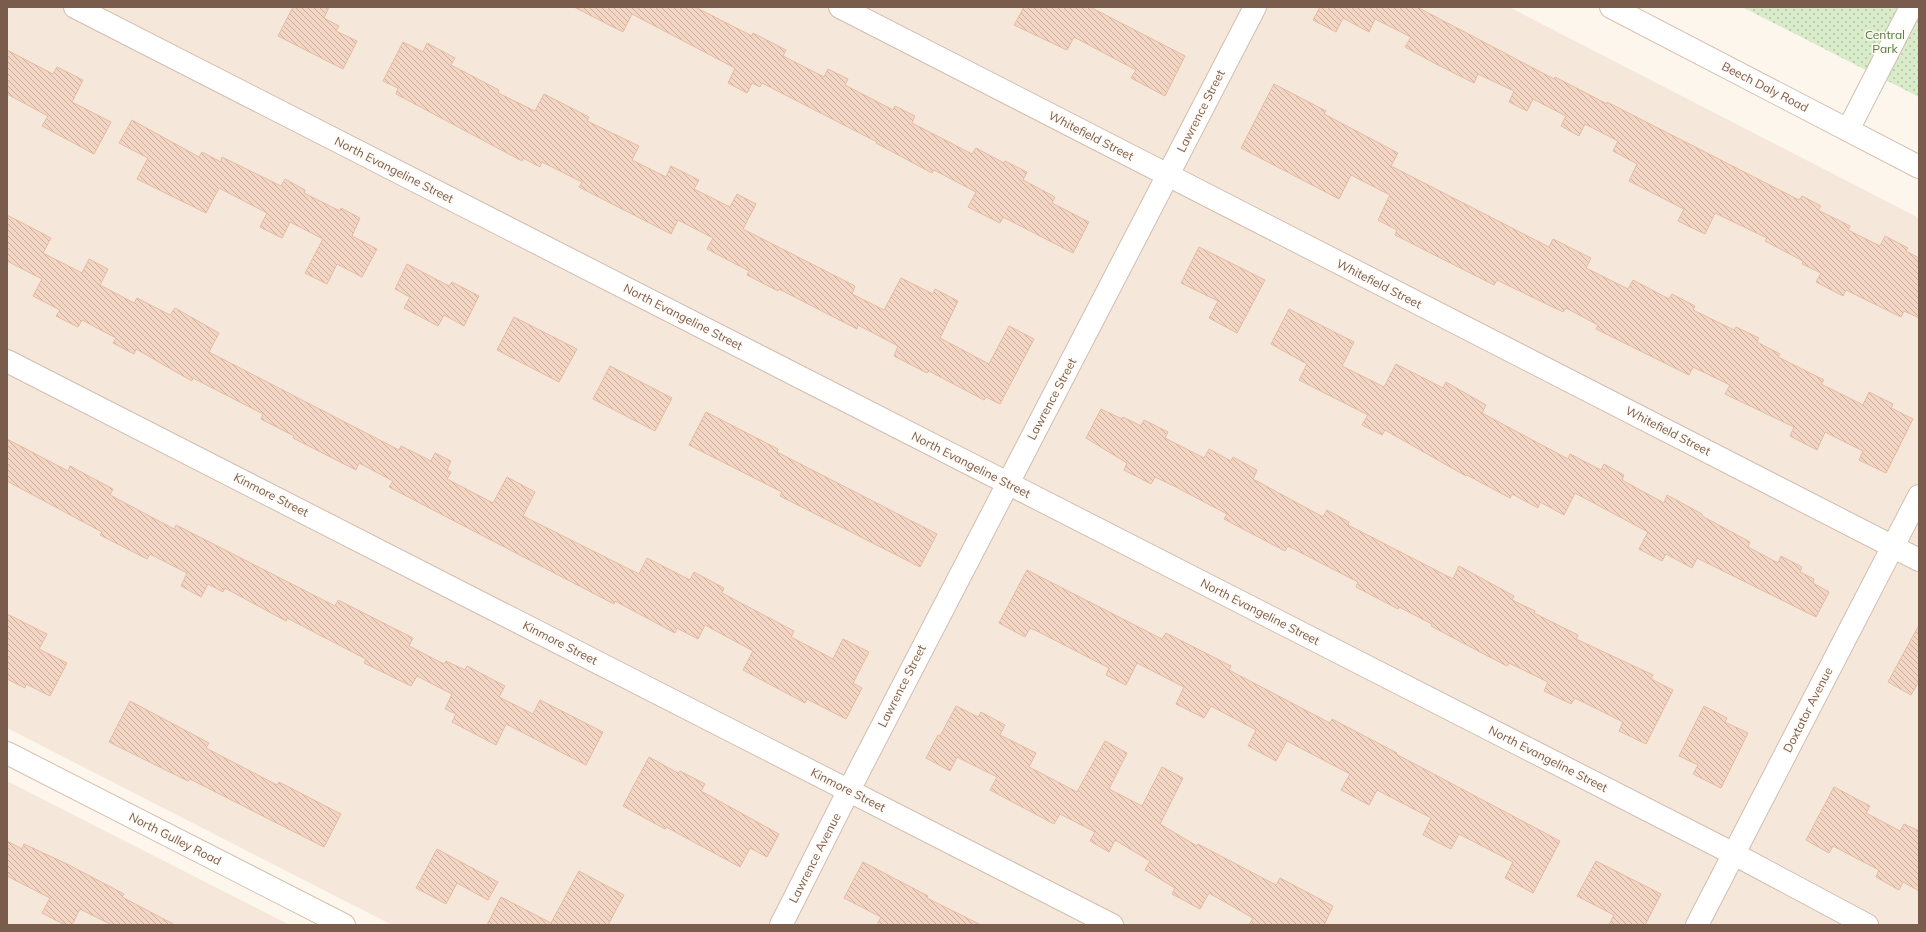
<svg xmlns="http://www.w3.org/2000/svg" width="1926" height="932" font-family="Mulish,sans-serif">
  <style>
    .residential { fill: #f5e8da }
    .park { fill: url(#park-dots) }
    .building { fill: url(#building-back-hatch); stroke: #e6bba3 }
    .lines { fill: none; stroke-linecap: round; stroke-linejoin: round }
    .street-casing { stroke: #d1beb0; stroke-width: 24 }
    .secondary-casing { stroke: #d6c0b0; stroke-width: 24 }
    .street { stroke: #fff; stroke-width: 22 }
    .secondary { stroke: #fff; stroke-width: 22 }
    .labels { text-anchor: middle; stroke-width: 3; stroke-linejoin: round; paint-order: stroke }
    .park-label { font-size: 12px; fill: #537a41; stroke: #fffaf3 }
    .street-label { font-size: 12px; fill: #7a5c4d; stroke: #fffaf3 }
  </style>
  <defs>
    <pattern id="park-dots" width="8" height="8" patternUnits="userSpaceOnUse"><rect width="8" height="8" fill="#d8ecc9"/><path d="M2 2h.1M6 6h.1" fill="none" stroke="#b4c2a5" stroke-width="1.8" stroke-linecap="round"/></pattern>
    <pattern id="building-back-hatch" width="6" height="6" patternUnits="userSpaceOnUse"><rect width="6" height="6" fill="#f3d5c3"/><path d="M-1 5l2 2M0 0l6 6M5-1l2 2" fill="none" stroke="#cab0a1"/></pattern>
  </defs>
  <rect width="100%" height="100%" fill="#fdf6ec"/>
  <path class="residential" d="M 7,7 L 1509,7 L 1919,218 L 1919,925 L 392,925 L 7,728 Z
    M 7,781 L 290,925 L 7,925 Z"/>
  <path class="park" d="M 1742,7 L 1919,7 L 1919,97 Z"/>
  <path class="building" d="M 293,7 L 329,7 L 324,18 L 339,26 L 336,31 L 357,41 L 343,69 L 278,36 Z
    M 574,7 L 695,7 L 752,36 L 753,33 L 786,50 L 783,56 L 824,77 L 828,69 L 848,79 L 845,85 L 893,110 L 895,106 L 915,116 L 912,123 L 972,154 L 976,148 L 1004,163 L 1005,161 L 1027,172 L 1023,180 L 1055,197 L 1052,203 L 1089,222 L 1073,253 L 1003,217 L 1000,223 L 968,207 L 976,192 L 934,170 L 932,173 L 876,143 L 877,142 L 762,83 L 760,87 L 752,83 L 747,93 L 728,83 L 735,68 L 632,14 L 623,32 Z
    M 1024,7 L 1090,7 L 1185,56 L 1165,96 L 1131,78 L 1136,70 L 1074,37 L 1067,50 L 1014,25 Z
    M 1320,7 L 1417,7 L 1554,79 L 1555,77 L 1607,104 L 1607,102 L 1799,200 L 1802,196 L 1821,206 L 1818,210 L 1850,226 L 1848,230 L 1880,246 L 1885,236 L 1908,248 L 1906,251 L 1919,258 L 1919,318 L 1904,311 L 1901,317 L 1846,290 L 1843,296 L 1816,282 L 1821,273 L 1802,264 L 1803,261 L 1765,241 L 1767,238 L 1715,213 L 1705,234 L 1678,221 L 1684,209 L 1629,181 L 1637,164 L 1613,151 L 1618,141 L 1585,124 L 1579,136 L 1561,126 L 1566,116 L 1533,99 L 1527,111 L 1509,102 L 1514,91 L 1480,75 L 1478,74 L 1474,83 L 1436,64 L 1405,47 L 1411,37 L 1375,19 L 1369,32 L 1343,18 L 1336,32 L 1313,20 Z
    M 403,42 L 423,52 L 427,43 L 455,58 L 451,65 L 499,90 L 498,93 L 535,111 L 544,94 L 589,117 L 587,121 L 639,146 L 632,160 L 666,177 L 671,166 L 699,180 L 694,189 L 730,207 L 737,194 L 756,204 L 743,229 L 855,286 L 852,294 L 884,310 L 901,278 L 933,294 L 935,289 L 958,301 L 940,338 L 989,364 L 1009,326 L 1034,339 L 1000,404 L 986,397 L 984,400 L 929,371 L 927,373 L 894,356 L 898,346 L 858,325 L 857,329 L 779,289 L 778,291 L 747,275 L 749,271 L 707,249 L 713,238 L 678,220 L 671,234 L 579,187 L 582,182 L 542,162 L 540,167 L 523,158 L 522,161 L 396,94 L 398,88 L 383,81 Z
    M 7,50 L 53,74 L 57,67 L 83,80 L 72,102 L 111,122 L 94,154 L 42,126 L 48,116 L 7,94 Z
    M 1274,84 L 1326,111 L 1324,114 L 1398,153 L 1391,166 L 1549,247 L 1553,239 L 1591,258 L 1586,268 L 1628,289 L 1633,280 L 1669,299 L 1672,294 L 1695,306 L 1693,310 L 1734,330 L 1736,327 L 1759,338 L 1757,342 L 1780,354 L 1778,357 L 1824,380 L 1821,384 L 1863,405 L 1869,392 L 1893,404 L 1891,408 L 1913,419 L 1886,473 L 1859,460 L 1863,451 L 1825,432 L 1817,450 L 1790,436 L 1794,427 L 1725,394 L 1730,385 L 1693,367 L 1689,375 L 1596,329 L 1598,325 L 1566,308 L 1563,312 L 1497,280 L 1494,285 L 1395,235 L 1397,230 L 1378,220 L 1390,195 L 1351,175 L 1339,199 L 1241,148 Z
    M 132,120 L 199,157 L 202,152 L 221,162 L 222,157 L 281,186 L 285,179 L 305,190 L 304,193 L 340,211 L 341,208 L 360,218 L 352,236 L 377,249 L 362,277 L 337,264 L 327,284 L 305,273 L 323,239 L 290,222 L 282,238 L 260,227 L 267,213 L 219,188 L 206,213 L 137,179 L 148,158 L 119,143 Z
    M 7,215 L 51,238 L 43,253 L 82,273 L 89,259 L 108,269 L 100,285 L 134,303 L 137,298 L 170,315 L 175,308 L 219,333 L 209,352 L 399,450 L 401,446 L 431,461 L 435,453 L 451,461 L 447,470 L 451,472 L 447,479 L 493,503 L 507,477 L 535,492 L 523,516 L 639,574 L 647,558 L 690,580 L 694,572 L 724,588 L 722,593 L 794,631 L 791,637 L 833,659 L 843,639 L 869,652 L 853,683 L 862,688 L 846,719 L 807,699 L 805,703 L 743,670 L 753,651 L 705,625 L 698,639 L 677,628 L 675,633 L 615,601 L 614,604 L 389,487 L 393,481 L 359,463 L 356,470 L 293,438 L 294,436 L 261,419 L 263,414 L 193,378 L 192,381 L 136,349 L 134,354 L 113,343 L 116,338 L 82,320 L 78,327 L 56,316 L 60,310 L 33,296 L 42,279 L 7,261 Z
    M 1199,247 L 1265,280 L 1237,333 L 1209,318 L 1218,301 L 1181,283 Z
    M 407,264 L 449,286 L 452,282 L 479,296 L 464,326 L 444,315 L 438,326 L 404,308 L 410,297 L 395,289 Z
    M 1289,309 L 1354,342 L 1342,366 L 1384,387 L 1396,364 L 1443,388 L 1446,382 L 1486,405 L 1482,413 L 1568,459 L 1570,454 L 1601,470 L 1604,464 L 1624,475 L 1622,480 L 1664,503 L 1667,495 L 1702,514 L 1702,516 L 1750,542 L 1748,547 L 1778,563 L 1781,556 L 1802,567 L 1800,572 L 1814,579 L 1813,583 L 1829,592 L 1816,617 L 1697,558 L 1692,568 L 1666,554 L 1662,561 L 1639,549 L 1648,532 L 1575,493 L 1564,515 L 1540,502 L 1538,508 L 1512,494 L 1510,498 L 1467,475 L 1466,476 L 1385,430 L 1382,435 L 1362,425 L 1368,415 L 1299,380 L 1307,364 L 1271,344 Z
    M 514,317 L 577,349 L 559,382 L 497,350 Z
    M 610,366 L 672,398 L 655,431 L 593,399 Z
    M 1101,409 L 1122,419 L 1123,417 L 1141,426 L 1144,420 L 1168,432 L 1165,438 L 1204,458 L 1209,449 L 1231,461 L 1233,457 L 1257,470 L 1253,479 L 1323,517 L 1327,510 L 1349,522 L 1348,525 L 1453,579 L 1459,566 L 1514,596 L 1512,600 L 1535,611 L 1534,613 L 1578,635 L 1576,639 L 1653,675 L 1651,679 L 1673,690 L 1646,744 L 1619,731 L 1623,722 L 1575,698 L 1571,704 L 1544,691 L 1548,682 L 1509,663 L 1507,666 L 1480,652 L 1431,626 L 1432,624 L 1399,607 L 1398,609 L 1356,587 L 1358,582 L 1288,546 L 1285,551 L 1224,519 L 1227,514 L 1176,487 L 1155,477 L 1151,484 L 1124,470 L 1127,463 L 1086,438 Z
    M 706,412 L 778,449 L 777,452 L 937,534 L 920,567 L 780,496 L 782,492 L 689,445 Z
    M 7,439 L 68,471 L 70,466 L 113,489 L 110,495 L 174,529 L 176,525 L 335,606 L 338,600 L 413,638 L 409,646 L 444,664 L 446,661 L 465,670 L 467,666 L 505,686 L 499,697 L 533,714 L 540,700 L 603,732 L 586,765 L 506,724 L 496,745 L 452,722 L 456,714 L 445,709 L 452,694 L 417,676 L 411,686 L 364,663 L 366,659 L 287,618 L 286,621 L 225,588 L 223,592 L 208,584 L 201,597 L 181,586 L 187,573 L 150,554 L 147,559 L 100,535 L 102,532 L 7,481 Z
    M 1027,570 L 1162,639 L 1166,633 L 1231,666 L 1229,670 L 1330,723 L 1332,719 L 1397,753 L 1396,754 L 1560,841 L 1533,893 L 1505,878 L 1513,862 L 1459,834 L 1451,849 L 1423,835 L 1431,818 L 1377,790 L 1369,805 L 1341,790 L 1350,774 L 1287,741 L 1276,761 L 1248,746 L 1256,730 L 1211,706 L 1204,718 L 1176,704 L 1184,687 L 1137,663 L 1126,685 L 1106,675 L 1109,668 L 1039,632 L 1030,628 L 1025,637 L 999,623 Z
    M 7,614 L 47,634 L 39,649 L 67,663 L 50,696 L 26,684 L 25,688 L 7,679 Z
    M 1919,625 L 1919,681 L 1911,695 L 1888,682 Z
    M 130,701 L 209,743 L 206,748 L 277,785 L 279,782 L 341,814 L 324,847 L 190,779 L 188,781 L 109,742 Z
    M 956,706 L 978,717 L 981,712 L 1005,725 L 1000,735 L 1036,753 L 1029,767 L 1077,792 L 1105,741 L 1127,753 L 1109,789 L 1142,806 L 1162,767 L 1183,778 L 1160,824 L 1197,846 L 1198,844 L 1276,885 L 1280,878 L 1333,906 L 1324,925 L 1249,925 L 1253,918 L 1209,893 L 1200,909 L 1172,894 L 1175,888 L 1145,870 L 1150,861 L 1115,840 L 1109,852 L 1090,841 L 1095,832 L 1060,814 L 1054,824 L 990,790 L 997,777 L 957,757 L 950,771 L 926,758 L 938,735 L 940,736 Z
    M 1704,706 L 1727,718 L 1725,722 L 1748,733 L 1721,788 L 1693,774 L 1698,765 L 1679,756 Z
    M 649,757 L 678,773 L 680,771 L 705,784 L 701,791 L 779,834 L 767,857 L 750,848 L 740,867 L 666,827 L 665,829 L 623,806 Z
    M 1834,787 L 1870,806 L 1866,813 L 1900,831 L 1904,824 L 1919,831 L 1919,891 L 1903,882 L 1899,890 L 1876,877 L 1879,870 L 1833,846 L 1829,853 L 1806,840 Z
    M 7,841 L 22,849 L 24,844 L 67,864 L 124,894 L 122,897 L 175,925 L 112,925 L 80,909 L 72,925 L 65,925 L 42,913 L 50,898 L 7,876 Z
    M 437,849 L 498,882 L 488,900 L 457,883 L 446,904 L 416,888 Z
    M 1596,861 L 1661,894 L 1645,925 L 1609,925 L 1614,915 L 1577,896 Z
    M 863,862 L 928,896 L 927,898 L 981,925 L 877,925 L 881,917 L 844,898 Z
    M 579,871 L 624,895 L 608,925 L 487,925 L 501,897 L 551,923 Z"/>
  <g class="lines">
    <g class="street-casing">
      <path id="street" d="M 75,7 L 1734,854 L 1867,925
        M 840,7 L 1919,560
        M 1848,130 L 1911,7
        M 7,361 L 1112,925
        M 781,925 L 849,790 L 1255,7
        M 1697,925 L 1919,496"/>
    </g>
    <g class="secondary-casing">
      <path id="secondary" d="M 1611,7 L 1919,167
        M 7,753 L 344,925"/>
    </g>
    <use href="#street" class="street"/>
    <use href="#secondary" class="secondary"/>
  </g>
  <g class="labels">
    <g class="park-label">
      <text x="1885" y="39">Central<tspan x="1885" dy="14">Park</tspan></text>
    </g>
    <g class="street-label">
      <text transform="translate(1765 87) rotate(27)" y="4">Beech Daly Road</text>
      <text transform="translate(1201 111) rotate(-63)" y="4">Lawrence Street</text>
      <text transform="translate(1091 136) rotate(27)" y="4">Whitefield Street</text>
      <text transform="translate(394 170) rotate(27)" y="4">North Evangeline Street</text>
      <text transform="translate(1379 284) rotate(27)" y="4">Whitefield Street</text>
      <text transform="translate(683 317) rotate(27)" y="4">North Evangeline Street</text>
      <text transform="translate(1052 399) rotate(-62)" y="4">Lawrence Street</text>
      <text transform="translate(1668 431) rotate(27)" y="4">Whitefield Street</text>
      <text transform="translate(971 465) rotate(27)" y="4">North Evangeline Street</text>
      <text transform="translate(271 495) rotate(27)" y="4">Kinmore Street</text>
      <text transform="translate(1260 612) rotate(27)" y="4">North Evangeline Street</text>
      <text transform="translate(560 643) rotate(27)" y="4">Kinmore Street</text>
      <text transform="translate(902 686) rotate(-63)" y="4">Lawrence Street</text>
      <text transform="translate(1808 710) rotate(-63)" y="4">Doxtator Avenue</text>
      <text transform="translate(1548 759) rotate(27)" y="4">North Evangeline Street</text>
      <text transform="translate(848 790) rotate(27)" y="4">Kinmore Street</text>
      <text transform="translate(175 839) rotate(27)" y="4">North Gulley Road</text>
      <text transform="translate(815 858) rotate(-63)" y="4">Lawrence Avenue</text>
    </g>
  </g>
  <rect width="1926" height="932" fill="none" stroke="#7a5c4d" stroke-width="16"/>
</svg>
